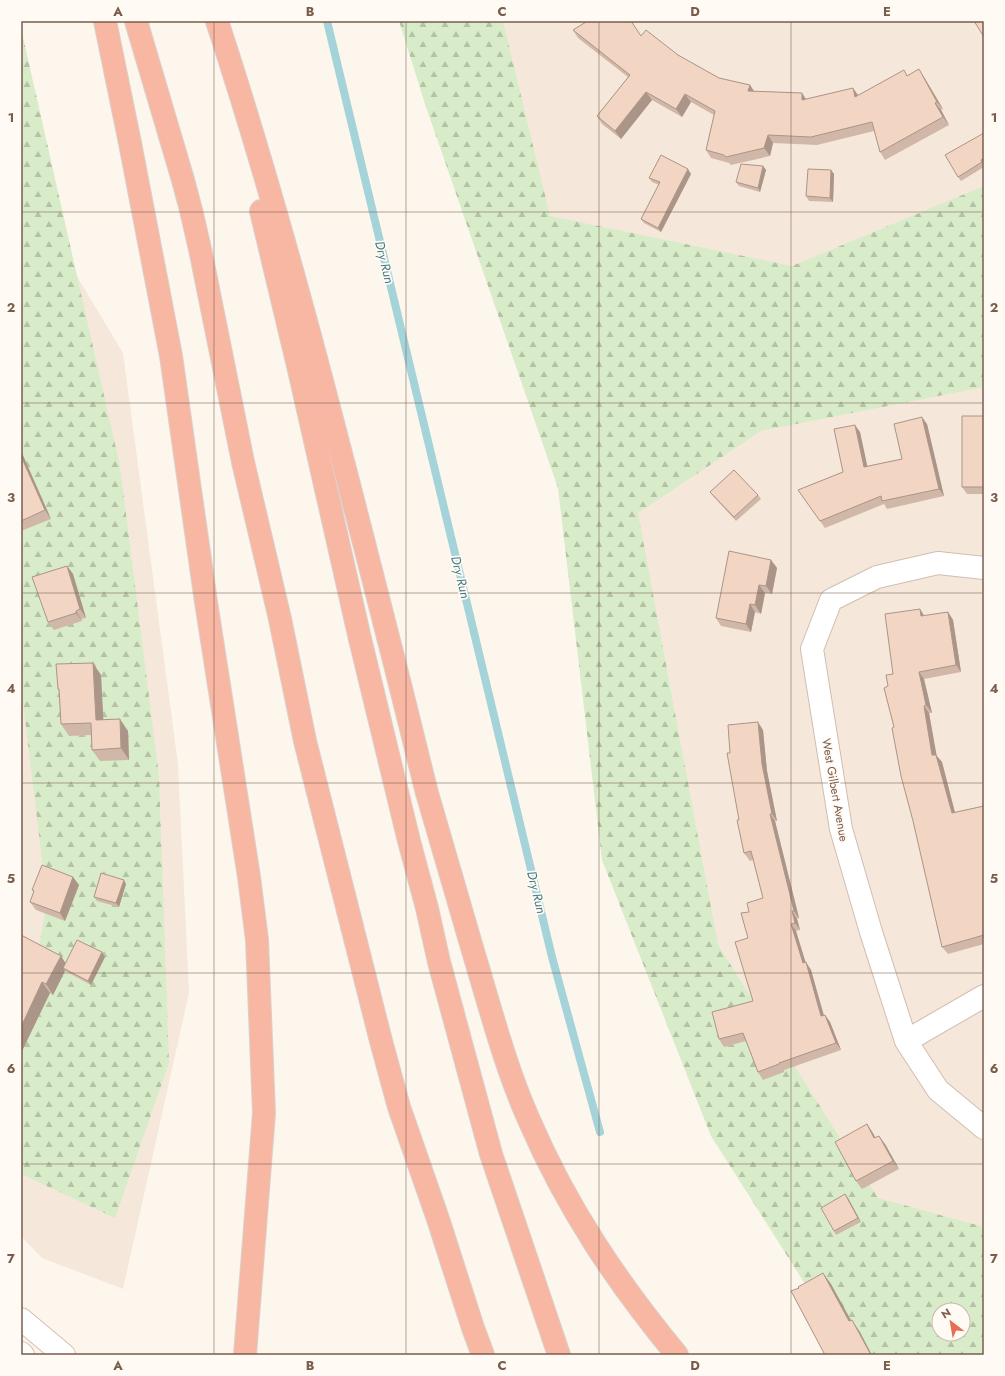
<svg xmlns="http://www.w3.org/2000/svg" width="1005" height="1376" font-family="Jost,sans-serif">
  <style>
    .residential { fill: #f5e8da }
    .forest { fill: url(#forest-firs); fill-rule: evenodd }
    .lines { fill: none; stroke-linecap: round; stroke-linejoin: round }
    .stream { stroke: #a5d3da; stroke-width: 8 }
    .minor-casing { stroke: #d1beb0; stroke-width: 24 }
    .secondary-casing { stroke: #d6c0b0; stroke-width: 24 }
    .motorway-casing { stroke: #dad1cd; stroke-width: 24 }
    .minor { stroke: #fff; stroke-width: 22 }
    .secondary { stroke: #fff; stroke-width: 22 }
    .motorway { stroke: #f7b7a3; stroke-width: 22 }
    .wall { fill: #d1b7a8 }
    .shaded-wall { fill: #aa9588 }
    .building { fill: #f3d5c3; stroke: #aa9588 }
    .grid { fill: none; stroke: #7a5c4d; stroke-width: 1; stroke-opacity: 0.55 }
    .labels { text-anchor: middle; stroke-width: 3.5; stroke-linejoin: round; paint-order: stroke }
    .street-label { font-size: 12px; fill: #7a5c4d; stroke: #fffaf3 }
    .water-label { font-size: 13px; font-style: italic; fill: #437c86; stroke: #fffaf3 }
    .neatline { fill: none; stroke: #7a5c4d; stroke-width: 1.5 }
    .grid-label { font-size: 13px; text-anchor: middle; font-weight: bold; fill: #7a5c4d }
  </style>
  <defs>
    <pattern id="forest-firs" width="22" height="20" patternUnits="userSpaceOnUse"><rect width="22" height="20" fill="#d8ecc9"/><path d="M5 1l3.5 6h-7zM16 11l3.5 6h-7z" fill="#b4c2a5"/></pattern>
  </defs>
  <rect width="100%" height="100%" fill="#fdf6ec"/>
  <path class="residential" d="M 468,21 L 984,21 L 984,1355 L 963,1334 L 963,1310 L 939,1310 L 666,901 Z
    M 21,183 L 123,353 L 178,764 L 189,993 L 123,1289 L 42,1258 L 21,1236 Z"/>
  <path class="forest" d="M 399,21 L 503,21 L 550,216 L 792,266 L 984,186 L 984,387 L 761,431 L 638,513 L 718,945 L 878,1198 L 984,1227 L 984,1355 L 864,1355 L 842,1342 L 711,1136 L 602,860 L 558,488 L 425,104 ZM 939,1310 L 963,1310 L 963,1334 L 939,1334 Z
    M 21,28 L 120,466 L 159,776 L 169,1063 L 115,1218 L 21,1174 L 21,1049 L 47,901 L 21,686 Z"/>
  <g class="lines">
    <path class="stream" d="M 327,21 L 552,957 L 600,1132"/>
    <g class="minor-casing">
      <path id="minor" d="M 984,568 L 938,563 L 877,577 L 831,600 L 812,649 L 841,829 L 871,932 L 906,1041 L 938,1090 L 984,1128
        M 906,1041 L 984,996"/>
    </g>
    <g class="secondary-casing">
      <path id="secondary" d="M 21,1319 L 64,1355
        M 21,1353 L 23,1355"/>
    </g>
    <g class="motorway-casing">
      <path id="motorway" d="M 105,21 L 130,143 L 171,356 L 206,602 L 249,877 L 257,940 L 264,1113 L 245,1355
        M 136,21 L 183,180 L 191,210 L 200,249 L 243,462 L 280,619 L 305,741 L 381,1041 L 399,1107 L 438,1219 L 473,1328 L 483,1355
        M 217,21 C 284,225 336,433 389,641 C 402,691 414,742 427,793 C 442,846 458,898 473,951 C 490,1007 505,1066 529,1120 C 567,1208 616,1281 677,1355
        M 261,211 L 299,370 L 360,639 L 409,841 L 427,908 L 439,962 L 491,1154 L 559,1355"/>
    </g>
    <use href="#minor" class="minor"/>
    <use href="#secondary" class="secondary"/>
    <use href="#motorway" class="motorway"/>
  </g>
  <path class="wall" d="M 586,22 L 641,36 L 678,55 L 719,78 L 750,85 L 754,91 L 802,93 L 806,99 L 858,95 L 908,75 L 924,77 L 943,109 L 941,110 L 949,125 L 885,160 L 880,152 L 874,131 L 817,145 L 773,143 L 770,156 L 731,165 L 729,163 L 711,158 L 706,150 L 714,115 L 691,102 L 682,117 L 652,100 L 621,139 L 602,124 L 597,116 L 628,77 L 578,38 L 573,30 Z
    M 984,133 L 984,167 L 961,181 L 958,177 Z
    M 763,166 L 766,170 L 760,192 L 739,186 L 736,182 Z
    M 831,170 L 834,174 L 833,202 L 809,201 L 806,196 Z
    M 691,174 L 661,232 L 644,223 L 641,219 L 659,185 L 652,182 L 649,178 Z
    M 984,417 L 984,494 L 967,494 L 962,487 Z
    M 927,424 L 944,496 L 887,509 L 884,504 L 825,528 L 798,490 L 843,472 L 860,432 L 867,466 L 902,459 Z
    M 21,451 L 51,519 L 21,531 Z
    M 710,492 L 758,495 L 761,499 L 736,521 L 713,496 Z
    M 771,560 L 777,568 L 772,594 L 765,593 L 761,614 L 755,612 L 751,632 L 721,626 L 716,618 Z
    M 67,566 L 73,574 L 86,618 L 81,619 L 82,621 L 54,630 L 48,622 Z
    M 920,609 L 924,616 L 948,612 L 953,620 L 961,672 L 924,679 L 932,713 L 929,713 L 936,755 L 942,762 L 955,812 L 984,806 L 984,944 L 948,954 L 942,947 L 894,727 L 893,674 Z
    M 101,675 L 103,720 L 128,731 L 129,760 L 100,761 L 92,750 L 91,735 L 69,736 L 61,724 L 59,691 L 58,689 Z
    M 763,730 L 767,771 L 777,821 L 775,821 L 799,918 L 797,919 L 800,930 L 796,931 L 805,962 L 811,970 L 824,1015 L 825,1015 L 830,1022 L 841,1050 L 784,1070 L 784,1072 L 763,1080 L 758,1072 L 746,1041 L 724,1047 L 719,1039 L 753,1001 L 748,938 L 749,912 L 763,898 L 753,860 L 750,861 L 744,853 L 730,753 Z
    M 73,877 L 79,885 L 65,921 L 36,910 L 30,902 L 34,892 L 32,890 Z
    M 126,884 L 119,907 L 97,901 L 94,897 Z
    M 21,935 L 61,956 L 65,963 L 105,957 L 91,985 L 65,971 L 53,995 L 50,993 L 21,1053 Z
    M 867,1124 L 875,1138 L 885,1144 L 899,1169 L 862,1189 L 856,1181 Z
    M 848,1198 L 861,1222 L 836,1235 L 834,1231 Z"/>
  <path class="shaded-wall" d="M 919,69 L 924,77 L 943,109 L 937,102 Z
    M 750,85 L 755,93 L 748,91 Z
    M 853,88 L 858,95 L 855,97 Z
    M 646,92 L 652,100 L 621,139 L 615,131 Z
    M 802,93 L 807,101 L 802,100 Z
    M 685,94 L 691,102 L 682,117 L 676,109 Z
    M 935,103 L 941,110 L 949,125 L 943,117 Z
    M 768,135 L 773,143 L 770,156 L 764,148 Z
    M 763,166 L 766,170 L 760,192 L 758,188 Z
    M 688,169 L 691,174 L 661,232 L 658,228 Z
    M 831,170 L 834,174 L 833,202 L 830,198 Z
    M 922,417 L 927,424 L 944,496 L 939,489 Z
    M 855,425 L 860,432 L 869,474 L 864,467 Z
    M 21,451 L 51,519 L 45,510 L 21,456 Z
    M 771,560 L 777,568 L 772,594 L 766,586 Z
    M 67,566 L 73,574 L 86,618 L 80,609 Z
    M 759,585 L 765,593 L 761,614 L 755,605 Z
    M 750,604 L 755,612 L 751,632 L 746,624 Z
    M 920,609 L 925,617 L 921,616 Z
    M 76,611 L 81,619 L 82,621 L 76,613 Z
    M 948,612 L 953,620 L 961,672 L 956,665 Z
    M 93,663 L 101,675 L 104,732 L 96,720 Z
    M 919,672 L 924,679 L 932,713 L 926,705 Z
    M 924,706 L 929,713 L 938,763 L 932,755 Z
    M 120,719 L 128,731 L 129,760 L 121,748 Z
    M 758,722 L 763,730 L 767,771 L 777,821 L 772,814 L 762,764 Z
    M 936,755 L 942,762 L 957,821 L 952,813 Z
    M 770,814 L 775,821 L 799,918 L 794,911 Z
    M 73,877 L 79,885 L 65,921 L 60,913 Z
    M 124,880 L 126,884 L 119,907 L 116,903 Z
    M 792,911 L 797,919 L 800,930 L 795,923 Z
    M 791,924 L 796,931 L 808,970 L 803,963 Z
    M 102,952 L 105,957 L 91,985 L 88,981 Z
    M 61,956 L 68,967 L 63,968 L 65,971 L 53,995 L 46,984 Z
    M 806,962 L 811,970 L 826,1024 L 821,1016 Z
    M 42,982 L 50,993 L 21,1053 L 21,1027 Z
    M 825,1015 L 830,1022 L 841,1050 L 836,1043 Z
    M 867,1124 L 873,1133 L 880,1146 L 874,1138 Z
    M 879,1136 L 885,1144 L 899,1169 L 893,1161 Z
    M 845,1194 L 848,1198 L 861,1222 L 858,1218 Z
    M 823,1273 L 831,1284 L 858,1333 L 849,1321 Z
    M 852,1320 L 860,1332 L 872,1355 L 871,1355 Z"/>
  <path class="building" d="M 585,21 L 631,21 L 641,36 L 646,30 L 678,55 L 719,78 L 750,85 L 748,91 L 802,93 L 802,100 L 853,88 L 855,97 L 904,70 L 907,76 L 919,69 L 937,102 L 935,103 L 943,117 L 880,152 L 872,122 L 811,137 L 768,135 L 764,148 L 726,157 L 724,155 L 706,150 L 715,111 L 685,94 L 676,109 L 646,92 L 615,131 L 597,116 L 630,75 L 573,30 L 586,22 Z
    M 974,21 L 984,21 L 984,37 Z
    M 984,133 L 984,158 L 981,160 L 982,162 L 958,177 L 945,155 Z
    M 661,155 L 688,169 L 658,228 L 641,219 L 660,182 L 649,178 Z
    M 741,164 L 763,166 L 758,188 L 736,182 Z
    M 808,169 L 831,170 L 830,198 L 806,196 Z
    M 962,416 L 984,416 L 984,487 L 962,487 Z
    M 922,417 L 939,489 L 882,501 L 881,496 L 820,521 L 798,490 L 843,472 L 834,429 L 855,425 L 864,467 L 902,459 L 894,424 Z
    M 21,456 L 45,510 L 21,521 Z
    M 734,470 L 758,495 L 734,517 L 710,492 Z
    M 729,551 L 771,560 L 766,586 L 759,585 L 755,605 L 750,604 L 746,624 L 716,618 Z
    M 67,566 L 80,609 L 76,611 L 76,613 L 48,622 L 32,577 Z
    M 920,609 L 921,616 L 948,612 L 956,665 L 919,672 L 926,705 L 924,706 L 932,755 L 936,755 L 952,813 L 984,806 L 984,935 L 942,947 L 913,821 L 901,776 L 892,728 L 894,727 L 884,688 L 888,686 L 886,675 L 893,674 L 885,614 Z
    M 93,663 L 96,720 L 120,719 L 121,748 L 92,750 L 91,723 L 61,724 L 59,689 L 58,689 L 56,664 Z
    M 758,722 L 762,764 L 772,814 L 770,814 L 794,911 L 792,911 L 795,923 L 791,924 L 803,963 L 806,962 L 821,1016 L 825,1015 L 836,1043 L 779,1063 L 779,1064 L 758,1072 L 743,1033 L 719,1039 L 712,1012 L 753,1001 L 735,942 L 748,938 L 741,913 L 749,912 L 747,903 L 763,898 L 751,851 L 744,853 L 737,820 L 739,820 L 727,753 L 730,753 L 728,725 Z
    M 42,865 L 73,877 L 60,913 L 30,902 L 34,891 L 32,890 Z
    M 101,873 L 124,880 L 116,903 L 94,897 Z
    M 21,935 L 61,956 L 46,984 L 42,982 L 21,1027 Z
    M 77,940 L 102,952 L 88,981 L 63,968 Z
    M 867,1124 L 874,1138 L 879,1136 L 893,1161 L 856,1181 L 835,1142 Z
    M 845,1194 L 858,1218 L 834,1231 L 821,1208 Z
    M 823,1273 L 849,1321 L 852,1320 L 871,1355 L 825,1355 L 791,1291 L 799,1288 L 798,1287 Z"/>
  <path class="grid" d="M 214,21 L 214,1355M 406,21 L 406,1355M 599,21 L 599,1355M 791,21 L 791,1355M 21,212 L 984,212M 21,403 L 984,403M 21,593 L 984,593M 21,783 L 984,783M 21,973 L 984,973M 21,1164 L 984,1164"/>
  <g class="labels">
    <g class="street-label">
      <text transform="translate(835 790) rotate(80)" y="4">West Gilbert Avenue</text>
    </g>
    <g class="water-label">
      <text transform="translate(385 262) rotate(76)" y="5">Dry Run</text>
      <text transform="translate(461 577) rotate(76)" y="5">Dry Run</text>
      <text transform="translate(537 892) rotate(76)" y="5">Dry Run</text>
    </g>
  </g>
  <rect width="1005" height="1376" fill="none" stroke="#fffaf3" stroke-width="44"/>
  <g transform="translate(951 1322) rotate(329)"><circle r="19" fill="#fffaf3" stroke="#cabbb1"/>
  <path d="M0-3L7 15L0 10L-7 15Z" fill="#e76f51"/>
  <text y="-6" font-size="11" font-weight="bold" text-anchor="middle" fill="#7a5c4d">N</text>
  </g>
  <rect x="22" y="22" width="961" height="1332" class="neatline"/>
  <g class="grid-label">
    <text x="118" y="16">A</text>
    <text x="310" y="16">B</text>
    <text x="502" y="16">C</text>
    <text x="695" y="16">D</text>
    <text x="887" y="16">E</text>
    <text x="11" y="122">1</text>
    <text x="994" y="122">1</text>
    <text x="11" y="312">2</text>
    <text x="994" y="312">2</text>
    <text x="11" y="502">3</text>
    <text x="994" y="502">3</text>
    <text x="11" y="693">4</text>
    <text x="994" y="693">4</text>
    <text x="11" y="883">5</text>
    <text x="994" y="883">5</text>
    <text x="11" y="1073">6</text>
    <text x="994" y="1073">6</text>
    <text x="11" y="1263">7</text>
    <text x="994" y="1263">7</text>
    <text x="118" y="1370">A</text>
    <text x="310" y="1370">B</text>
    <text x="502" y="1370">C</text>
    <text x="695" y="1370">D</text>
    <text x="887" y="1370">E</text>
  </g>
</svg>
